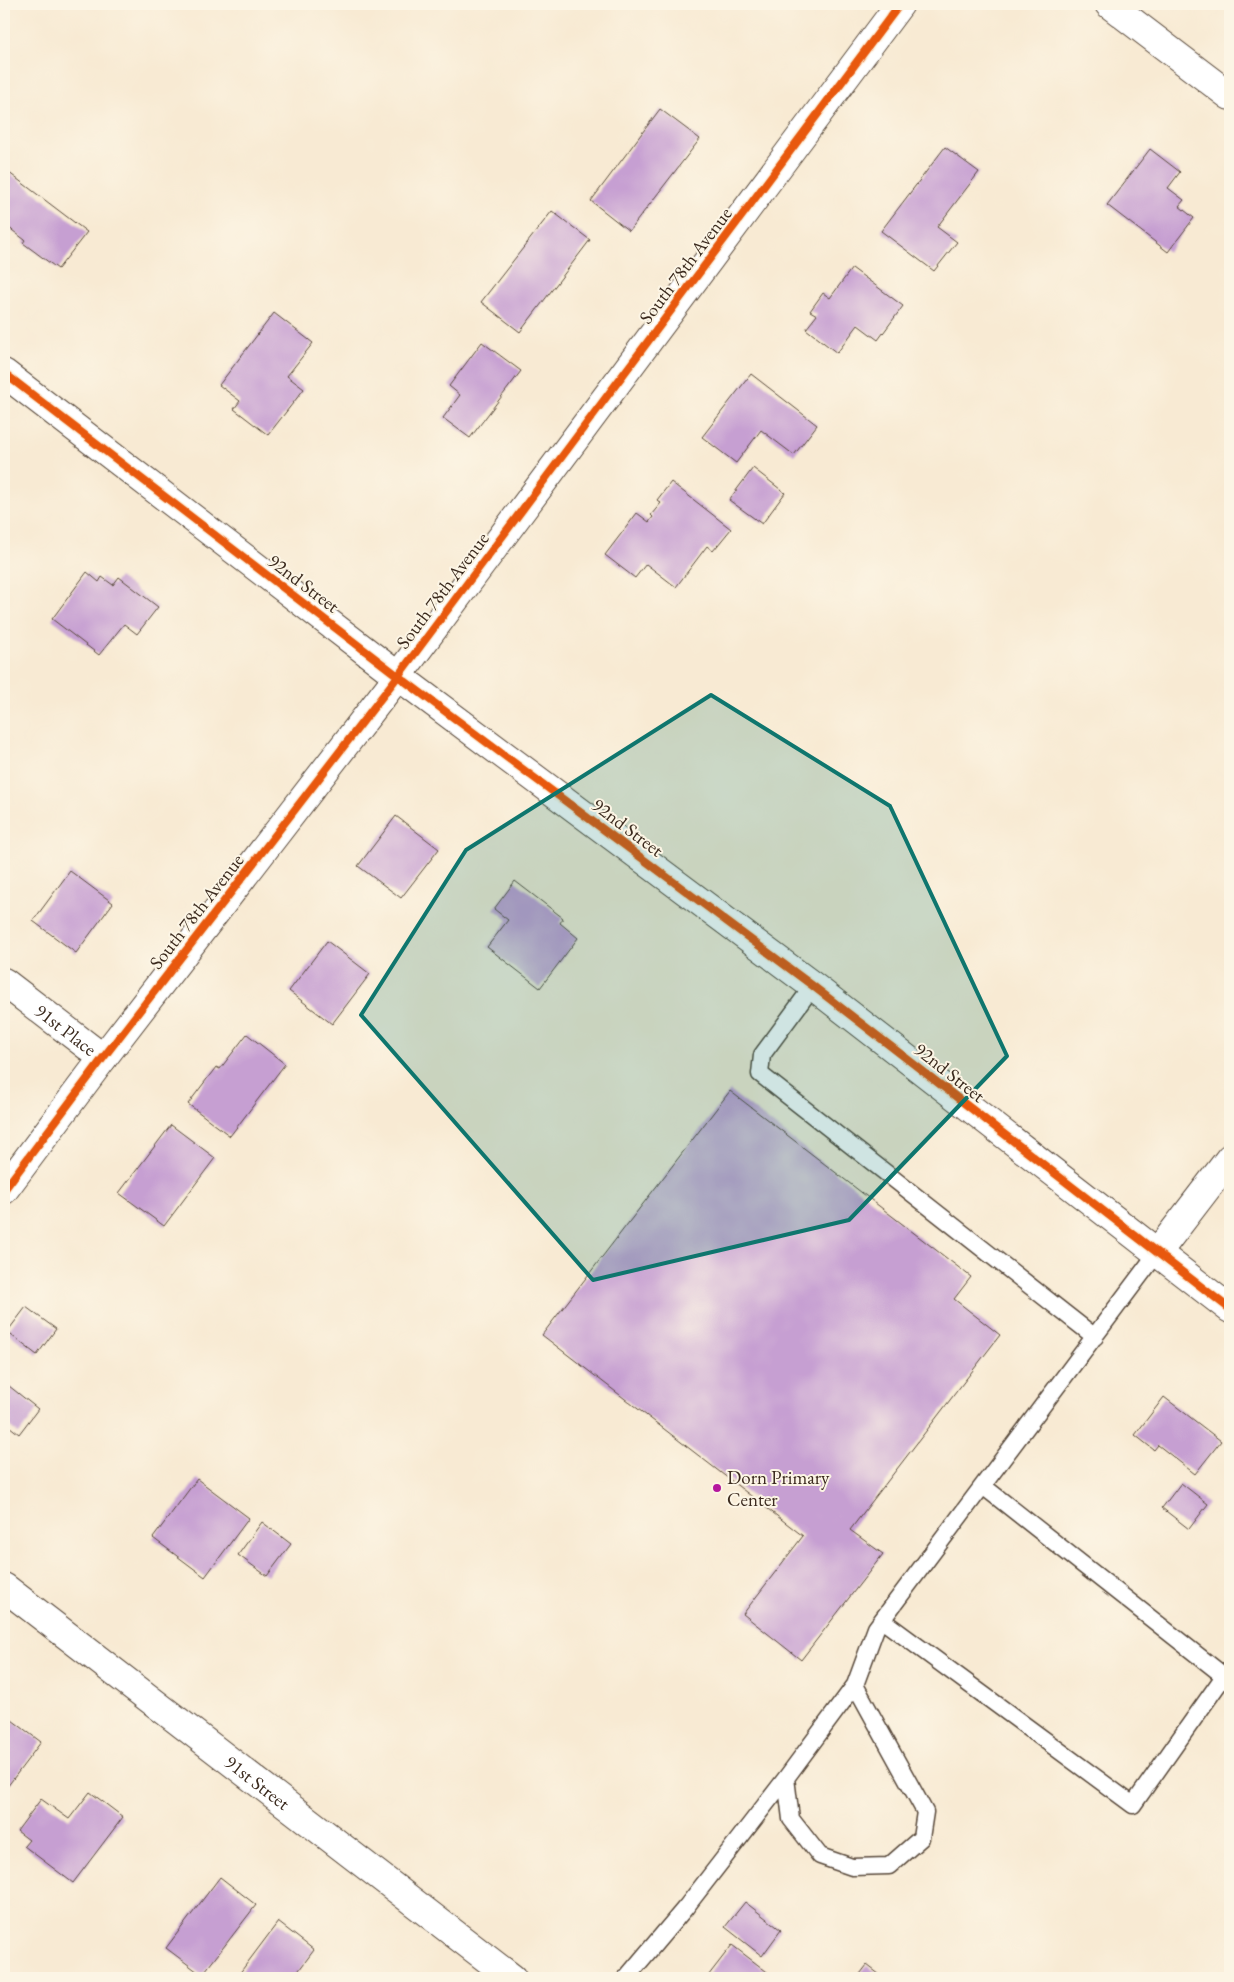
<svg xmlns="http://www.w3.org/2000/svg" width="1234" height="1982" font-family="'EB Garamond',serif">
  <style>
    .building { fill: #c69fd2 }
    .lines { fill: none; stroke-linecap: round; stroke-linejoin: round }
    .service-casing { stroke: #574739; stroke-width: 19 }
    .minor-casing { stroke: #574739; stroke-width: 30 }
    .service { stroke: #fff; stroke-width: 16 }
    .minor { stroke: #fff; stroke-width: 28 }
    .cycleway-casing { stroke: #fcf5e5; stroke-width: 11 }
    .cycleway { stroke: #e8590c; stroke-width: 8 }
    .marked { fill: #0f766e; fill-opacity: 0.2; stroke: #0f766e; stroke-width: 4; stroke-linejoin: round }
    .poi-dot { fill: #b5179e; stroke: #fcf5e5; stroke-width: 2 }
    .labels { text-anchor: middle; stroke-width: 4; stroke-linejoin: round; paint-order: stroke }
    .street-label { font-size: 19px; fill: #3b2a1e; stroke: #fcf5e5 }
    .poi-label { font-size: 19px; fill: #3b2a1e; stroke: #fcf5e5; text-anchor: start }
  </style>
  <rect width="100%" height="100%" fill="#fcf5e5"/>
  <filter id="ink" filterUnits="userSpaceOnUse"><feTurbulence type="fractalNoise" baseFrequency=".02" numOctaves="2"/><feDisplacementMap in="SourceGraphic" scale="10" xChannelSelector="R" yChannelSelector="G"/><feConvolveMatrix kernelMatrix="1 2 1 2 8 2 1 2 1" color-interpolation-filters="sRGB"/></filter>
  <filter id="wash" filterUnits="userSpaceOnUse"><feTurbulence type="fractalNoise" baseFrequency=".0096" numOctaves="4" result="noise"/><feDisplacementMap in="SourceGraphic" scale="20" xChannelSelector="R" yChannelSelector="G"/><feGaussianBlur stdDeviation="1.12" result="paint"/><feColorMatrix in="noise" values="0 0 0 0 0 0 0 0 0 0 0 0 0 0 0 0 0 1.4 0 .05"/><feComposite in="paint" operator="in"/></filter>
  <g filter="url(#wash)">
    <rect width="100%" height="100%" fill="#f8ead3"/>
    <g id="blocks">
      <path class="building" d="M 660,109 L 700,139 L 629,231 L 591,201 Z
        M 945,147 L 979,172 L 937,227 L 957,242 L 934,271 L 881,231 Z
        M 1150,149 L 1180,172 L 1168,188 L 1184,200 L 1179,206 L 1194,218 L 1168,252 L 1107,205 Z
        M 8,172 L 87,232 L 58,269 L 23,243 L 25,240 L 4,224 L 4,177 Z
        M 552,211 L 590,240 L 520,332 L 481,302 Z
        M 852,268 L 903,306 L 878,340 L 858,325 L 837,353 L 806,329 L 817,315 L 810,311 L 823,293 L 830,298 Z
        M 274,313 L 313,343 L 287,376 L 304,389 L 268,435 L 234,409 L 240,401 L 219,385 Z
        M 482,342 L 521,371 L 470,438 L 443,418 L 460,395 L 449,386 Z
        M 751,374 L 817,425 L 794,455 L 761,430 L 736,463 L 702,437 Z
        M 753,468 L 785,493 L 762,524 L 729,500 Z
        M 671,482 L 731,529 L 713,551 L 707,546 L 676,587 L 646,564 L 635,578 L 605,555 L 637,513 L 649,522 L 653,517 L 651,515 L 661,503 L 657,500 Z
        M 87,572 L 99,582 L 102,577 L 113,585 L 119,577 L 158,607 L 137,634 L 124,624 L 99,655 L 52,619 Z
        M 396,816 L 439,849 L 401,898 L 358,866 Z
        M 70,871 L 113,903 L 76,953 L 33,921 Z
        M 515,881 L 563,918 L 560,923 L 578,938 L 540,988 L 487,947 L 508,920 L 494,909 Z
        M 327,941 L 370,974 L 332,1024 L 289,991 Z
        M 247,1034 L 285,1064 L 230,1136 L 188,1104 L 216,1067 L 220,1069 Z
        M 730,1091 L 971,1277 L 954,1299 L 1000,1335 L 850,1530 L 883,1554 L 801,1660 L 743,1614 L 803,1536 L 542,1335 Z
        M 171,1125 L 215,1158 L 164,1226 L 119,1193 Z
        M 26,1307 L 56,1329 L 37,1355 L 7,1332 Z
        M 4,1382 L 38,1409 L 19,1434 L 4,1422 Z
        M 1164,1397 L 1221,1441 L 1195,1474 L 1158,1445 L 1154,1450 L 1135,1435 Z
        M 197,1479 L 249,1518 L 205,1577 L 153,1538 Z
        M 1181,1483 L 1208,1504 L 1189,1529 L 1162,1508 Z
        M 262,1522 L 291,1544 L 267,1576 L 238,1555 Z
        M 4,1714 L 41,1742 L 4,1791 Z
        M 90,1792 L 123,1817 L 73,1883 L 24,1846 L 29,1840 L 17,1831 L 41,1799 L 69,1819 Z
        M 220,1877 L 256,1905 L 202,1975 L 166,1948 Z
        M 745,1902 L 781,1930 L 762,1956 L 725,1927 Z
        M 278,1922 L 314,1950 L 293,1978 L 236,1978 Z
        M 732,1945 L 775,1978 L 711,1978 L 708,1976 Z
        M 867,1965 L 884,1978 L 857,1978 Z"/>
    </g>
  </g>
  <g filter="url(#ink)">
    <use href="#blocks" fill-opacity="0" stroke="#574739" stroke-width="1"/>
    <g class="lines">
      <g class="service-casing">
        <path id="service" d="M 813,986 L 762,1055 L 760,1074 L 1095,1337
          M 882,1620 L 1133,1805 L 1224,1676 L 983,1486
          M 786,1778 L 791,1819 L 820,1856 L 852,1867 L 889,1866 L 921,1838 L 925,1812 L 855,1685
          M 626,1978 L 686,1907 L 786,1778 L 855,1685 L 876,1628 L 1157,1253"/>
      </g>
      <g class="minor-casing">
        <g id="minor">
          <path d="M 1109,4 L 1230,96"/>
          <path d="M 4,373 L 398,676 L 813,986 L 1230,1309"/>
          <path id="s1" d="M 4,982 L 103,1058"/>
          <path d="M 4,1190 L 103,1058 L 398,676 L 900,4"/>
          <path d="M 1157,1253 L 1230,1158"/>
          <path id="s2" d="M 4,1587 L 512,1978"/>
        </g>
      </g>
      <use href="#service" class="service"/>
      <use href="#minor" class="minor"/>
      <g class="cycleway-casing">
        <path id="cycleway" d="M 4,373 L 398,676 L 813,986 L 1230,1309
          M 4,1190 L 103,1058 L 398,676 L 900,4"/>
      </g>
      <use href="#cycleway" class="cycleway"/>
    </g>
  </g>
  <path class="marked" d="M 711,695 L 890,806 L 1007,1056 L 849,1220 L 593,1280 L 361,1015 L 466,850 Z"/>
  <circle class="poi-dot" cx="717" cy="1488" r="5"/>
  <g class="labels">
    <g class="street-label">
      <text transform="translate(685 265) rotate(-53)" y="7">South 78th Avenue</text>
      <text transform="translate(304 583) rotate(37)" y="7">92nd Street</text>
      <text transform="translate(442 590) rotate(-53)" y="7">South 78th Avenue</text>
      <text transform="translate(628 827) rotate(37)" y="7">92nd Street</text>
      <text transform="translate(196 911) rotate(-52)" y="7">South 78th Avenue</text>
      <text dy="7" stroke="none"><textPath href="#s1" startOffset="78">91st Place</textPath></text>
      <text transform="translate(950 1072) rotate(38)" y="7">92nd Street</text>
      <text dy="7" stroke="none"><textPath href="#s2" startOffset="320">91st Street</textPath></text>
    </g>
    <g class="poi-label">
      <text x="727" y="1484">Dorn Primary<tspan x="727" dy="22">Center</tspan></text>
    </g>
  </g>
  <rect width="1234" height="1982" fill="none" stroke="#fcf5e5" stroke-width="20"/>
</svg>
